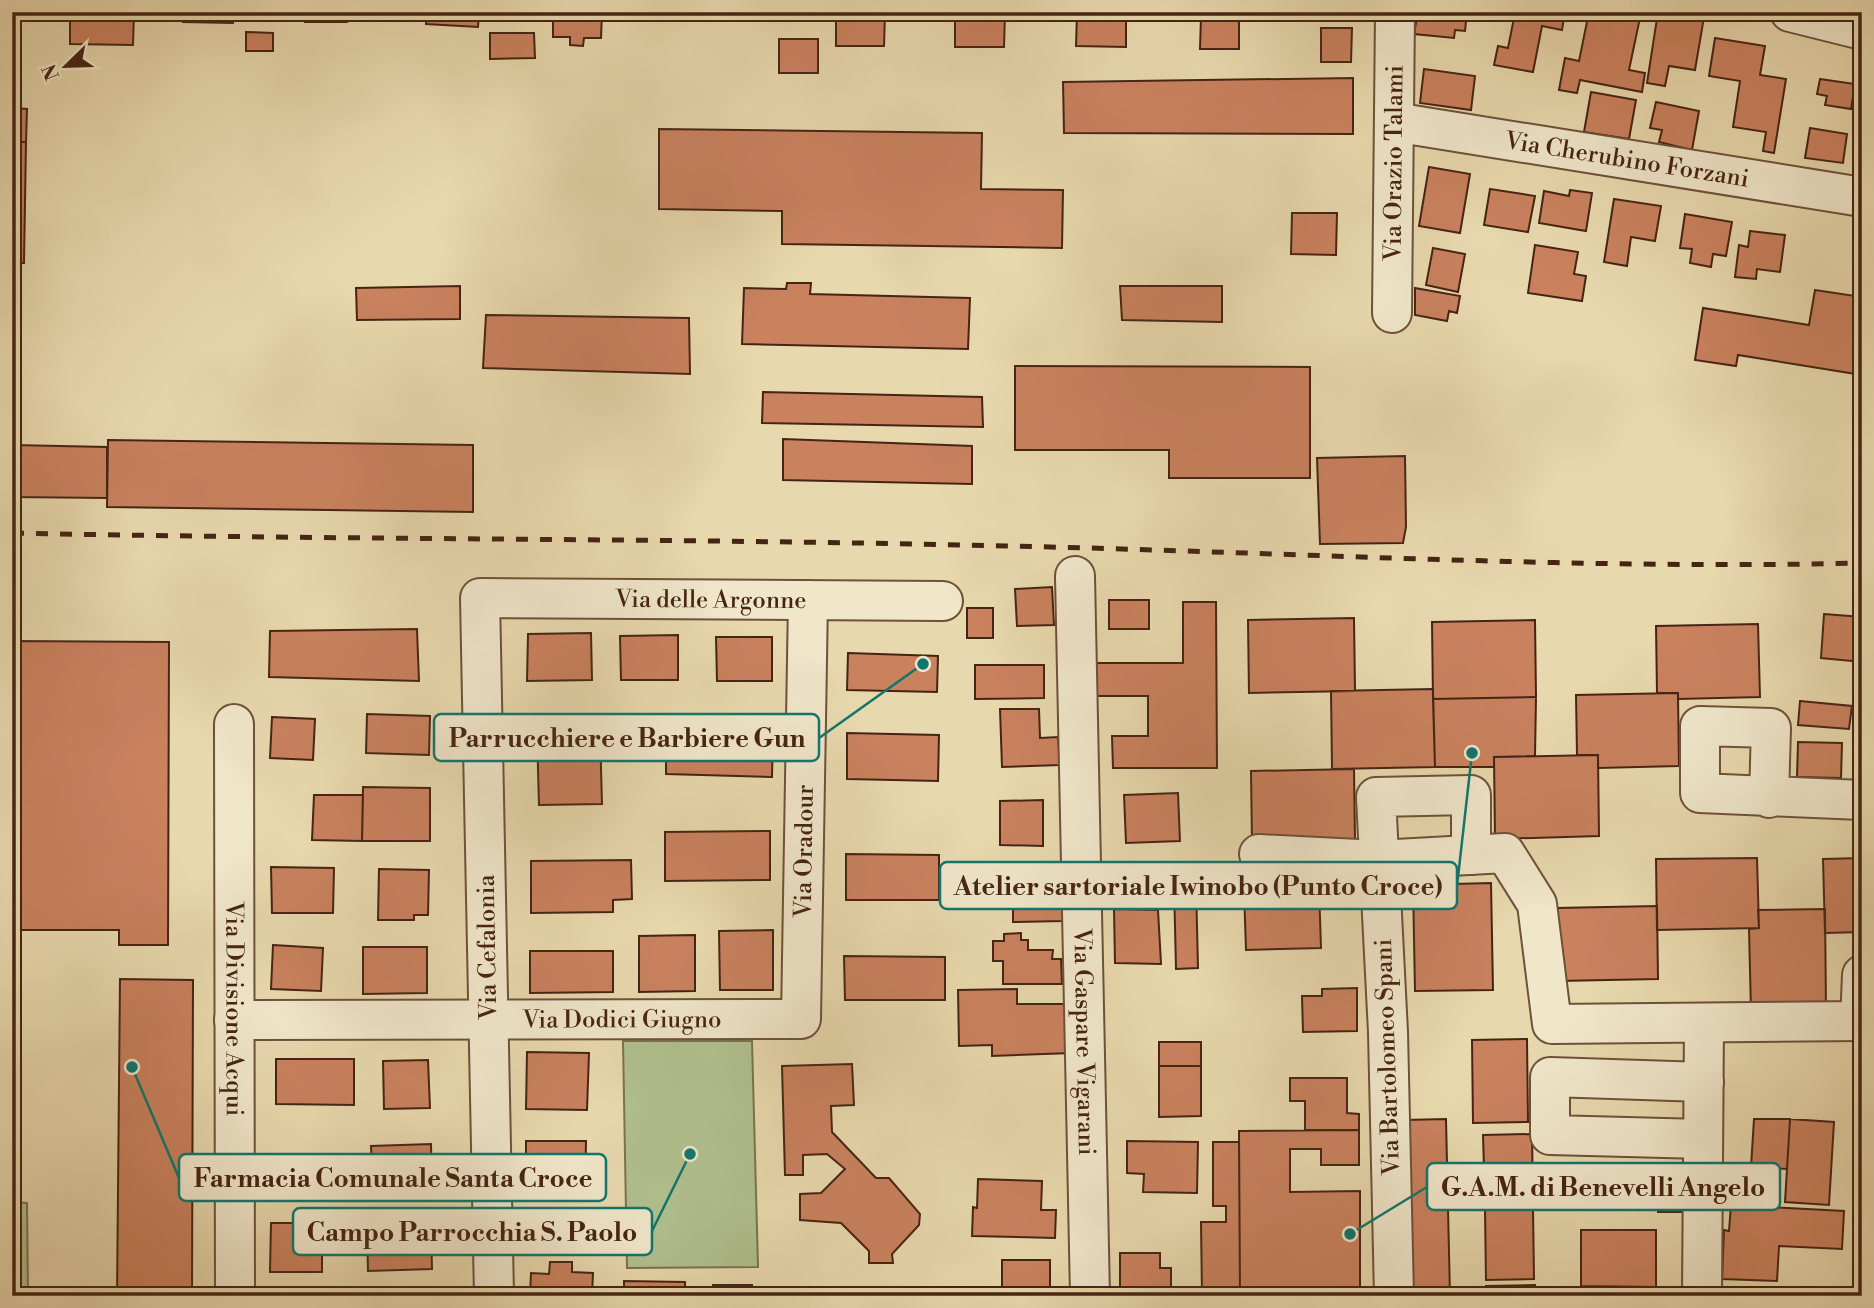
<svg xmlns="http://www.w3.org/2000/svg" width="1874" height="1308" font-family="'Libre Bodoni',serif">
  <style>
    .green { fill: #b0c08e; stroke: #7b7251; stroke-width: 2 }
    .building { fill: #c9815e; stroke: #462414; stroke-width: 2 }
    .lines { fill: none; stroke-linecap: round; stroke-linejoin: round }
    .minor-casing { stroke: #6e513a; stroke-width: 42 }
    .minor { stroke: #f0e6ca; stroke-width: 38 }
    .rail { stroke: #462414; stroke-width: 5; stroke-dasharray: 12 12; stroke-linecap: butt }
    .labels { text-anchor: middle; stroke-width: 5; stroke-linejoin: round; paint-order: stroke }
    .street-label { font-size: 24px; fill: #462414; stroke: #f0e6ca }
    .leader { fill: none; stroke: #0f766e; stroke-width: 2.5 }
    .callout-dot { fill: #0f766e; stroke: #f0e6ca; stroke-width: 2.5 }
    .callout { fill: #f0e6ca; stroke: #0f766e; stroke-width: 2.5 }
    .callout-label { font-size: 26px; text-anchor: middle; font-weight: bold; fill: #462414 }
  </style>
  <rect width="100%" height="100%" fill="#e8d8ad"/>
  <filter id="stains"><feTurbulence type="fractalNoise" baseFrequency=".00286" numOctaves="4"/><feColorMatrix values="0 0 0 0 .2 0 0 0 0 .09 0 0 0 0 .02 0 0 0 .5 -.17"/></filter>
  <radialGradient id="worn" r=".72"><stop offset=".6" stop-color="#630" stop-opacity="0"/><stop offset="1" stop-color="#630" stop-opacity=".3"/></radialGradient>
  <path class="green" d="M 623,1041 L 752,1041 L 758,1267 L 627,1268 Z
    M 12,1202 L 27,1203 L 28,1296 L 12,1296 Z"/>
  <path class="building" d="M 70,12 L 134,12 L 133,45 L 70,44 Z
    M 183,12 L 233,12 L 233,23 L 183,22 Z
    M 305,12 L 329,12 L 329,22 L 305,22 Z
    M 329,12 L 347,12 L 347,22 L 329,22 Z
    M 427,12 L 479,12 L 478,27 L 426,24 Z
    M 553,12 L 602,12 L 601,38 L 584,38 L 583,46 L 570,45 L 570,37 L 553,37 Z
    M 836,12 L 885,12 L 884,46 L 836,46 Z
    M 1077,12 L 1126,12 L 1126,47 L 1076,46 Z
    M 1406,12 L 1467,12 L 1465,31 L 1455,30 L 1454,38 L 1414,34 L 1417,17 L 1405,16 Z
    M 1525,12 L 1565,12 L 1562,30 L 1542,26 L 1533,72 L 1494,65 L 1498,46 L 1508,48 L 1515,13 Z
    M 1589,12 L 1641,13 L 1629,70 L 1645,73 L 1642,92 L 1580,80 L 1577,93 L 1559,90 L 1565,58 L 1579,61 Z
    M 1658,12 L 1704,17 L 1695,70 L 1669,66 L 1665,86 L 1647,83 Z
    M 955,13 L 1005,13 L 1004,47 L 955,47 Z
    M 1201,17 L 1239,18 L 1239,49 L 1200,49 Z
    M 1321,28 L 1352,28 L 1351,62 L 1321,62 Z
    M 246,32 L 273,33 L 273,51 L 246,51 Z
    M 490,33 L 534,33 L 535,58 L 490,59 Z
    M 1715,38 L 1765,46 L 1760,75 L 1786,79 L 1774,153 L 1763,151 L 1766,132 L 1733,127 L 1740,81 L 1709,76 Z
    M 779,39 L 818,39 L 818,73 L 779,73 Z
    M 1424,69 L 1475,76 L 1471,110 L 1420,103 Z
    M 1353,78 L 1353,134 L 1064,133 L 1063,82 Z
    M 1820,79 L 1855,84 L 1851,109 L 1825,105 L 1827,96 L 1817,94 Z
    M 1591,92 L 1636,100 L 1629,139 L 1584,132 Z
    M 1656,102 L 1699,111 L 1692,150 L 1659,142 L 1662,130 L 1650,128 Z
    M 12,108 L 27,109 L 26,142 L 12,142 Z
    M 1810,128 L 1847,134 L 1843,163 L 1805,158 Z
    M 659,129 L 982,133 L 981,189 L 1063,190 L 1062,248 L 782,244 L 782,211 L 659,209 Z
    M 12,142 L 26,142 L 24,263 L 12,263 Z
    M 1429,167 L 1470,174 L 1460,233 L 1419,226 Z
    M 1490,189 L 1535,196 L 1528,232 L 1484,225 Z
    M 1570,190 L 1592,193 L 1586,231 L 1539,223 L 1544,191 L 1569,196 Z
    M 1614,199 L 1661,206 L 1655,241 L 1631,237 L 1627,266 L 1604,262 Z
    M 1292,213 L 1337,213 L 1336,255 L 1291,254 Z
    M 1685,214 L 1732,222 L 1726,256 L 1713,254 L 1711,267 L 1690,263 L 1692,249 L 1680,248 Z
    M 1750,231 L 1785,235 L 1780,272 L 1757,269 L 1756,279 L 1735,277 L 1739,245 L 1748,247 Z
    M 1535,245 L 1578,252 L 1574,274 L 1586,276 L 1582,301 L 1528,293 Z
    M 1433,248 L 1465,254 L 1458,292 L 1426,285 Z
    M 787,283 L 811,283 L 810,294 L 970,298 L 968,349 L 742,344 L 744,288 L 786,289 Z
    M 460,286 L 460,319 L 357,320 L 356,288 Z
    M 1120,286 L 1222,286 L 1222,322 L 1122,320 Z
    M 1415,288 L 1460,296 L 1457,313 L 1449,311 L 1447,321 L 1415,315 Z
    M 1815,290 L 1862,297 L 1862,375 L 1738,355 L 1736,366 L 1695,360 L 1703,308 L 1809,325 Z
    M 486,315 L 689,318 L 690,374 L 483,368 Z
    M 1015,366 L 1310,367 L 1310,478 L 1169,478 L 1169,450 L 1015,450 Z
    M 763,392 L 982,397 L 983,427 L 762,423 Z
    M 783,439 L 972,446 L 972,484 L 783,480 Z
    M 108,440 L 473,445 L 473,512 L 107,507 Z
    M 12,445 L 107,447 L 107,498 L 12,497 Z
    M 1405,456 L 1406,527 L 1403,543 L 1320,544 L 1317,458 Z
    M 1052,587 L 1054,625 L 1017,626 L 1015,589 Z
    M 1109,600 L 1149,600 L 1149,629 L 1109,629 Z
    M 1183,602 L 1216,602 L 1217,768 L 1113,768 L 1112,736 L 1148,736 L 1148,696 L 1090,696 L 1090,663 L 1183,663 Z
    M 967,608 L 993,608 L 993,638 L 967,638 Z
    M 1824,614 L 1862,617 L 1862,662 L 1821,658 Z
    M 1354,618 L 1355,691 L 1249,693 L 1248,620 Z
    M 1535,620 L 1536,697 L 1433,699 L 1432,622 Z
    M 1758,624 L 1760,697 L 1678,699 L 1678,693 L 1657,693 L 1656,626 Z
    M 417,629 L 419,681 L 269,677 L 270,631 Z
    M 591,633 L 592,680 L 527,681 L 528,634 Z
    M 678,635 L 678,680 L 621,680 L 620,636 Z
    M 716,637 L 772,637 L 772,681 L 717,681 Z
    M 12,641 L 169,642 L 168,945 L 119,945 L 119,930 L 12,930 Z
    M 848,653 L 938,656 L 937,692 L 847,690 Z
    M 975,665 L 1044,665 L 1044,698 L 975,699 Z
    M 1433,689 L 1435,767 L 1332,769 L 1331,691 Z
    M 1678,693 L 1679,766 L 1598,768 L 1598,755 L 1577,755 L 1576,695 Z
    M 1536,697 L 1535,756 L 1494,757 L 1494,767 L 1435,767 L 1433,699 Z
    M 1800,701 L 1852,706 L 1849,729 L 1798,725 Z
    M 1000,709 L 1039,709 L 1040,738 L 1058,737 L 1060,765 L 1002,767 Z
    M 367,714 L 430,716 L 429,755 L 366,753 Z
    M 272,717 L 315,719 L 313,760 L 270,758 Z
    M 666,727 L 773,730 L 772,777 L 666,774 Z
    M 600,732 L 602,804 L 539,805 L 537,733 Z
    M 847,733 L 939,735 L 938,781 L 847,779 Z
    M 1798,742 L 1842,743 L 1841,778 L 1797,777 Z
    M 1598,755 L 1599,836 L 1495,839 L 1494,757 Z
    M 1354,769 L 1355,841 L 1252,843 L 1251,771 Z
    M 363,787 L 430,788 L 430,841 L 362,841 Z
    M 1178,793 L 1180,841 L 1126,843 L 1124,795 Z
    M 314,795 L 363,795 L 362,841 L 312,840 Z
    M 1043,800 L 1043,846 L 1000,845 L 1000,801 Z
    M 770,831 L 770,880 L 665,881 L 665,832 Z
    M 846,854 L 939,855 L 939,900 L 846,900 Z
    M 1757,858 L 1759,928 L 1657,930 L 1656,859 Z
    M 1862,858 L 1862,932 L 1825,933 L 1823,859 Z
    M 631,860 L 632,899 L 613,900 L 613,912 L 531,913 L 531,861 Z
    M 271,867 L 334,868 L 333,913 L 272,913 Z
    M 379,869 L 429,870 L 428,915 L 414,915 L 414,920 L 378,920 Z
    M 1063,879 L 1063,921 L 1013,922 L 1013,903 L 969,905 L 968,881 Z
    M 1491,883 L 1493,990 L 1415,991 L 1413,885 Z
    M 1174,884 L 1196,884 L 1198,968 L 1176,969 Z
    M 1319,888 L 1321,948 L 1246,950 L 1244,890 Z
    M 1657,906 L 1658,979 L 1558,981 L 1556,908 Z
    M 1114,909 L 1158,910 L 1161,964 L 1115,963 Z
    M 1825,909 L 1826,1010 L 1751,1012 L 1749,929 L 1759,928 L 1758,910 Z
    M 773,930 L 773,990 L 720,990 L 719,931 Z
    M 1021,933 L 1021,940 L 1028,940 L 1028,950 L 1053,950 L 1052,959 L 1061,959 L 1062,984 L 1003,984 L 1003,961 L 993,961 L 993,941 L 1004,941 L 1004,934 Z
    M 695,935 L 695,991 L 639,992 L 639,936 Z
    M 273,945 L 323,948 L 321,991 L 271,989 Z
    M 363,947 L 427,947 L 427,993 L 363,994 Z
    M 530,951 L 613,951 L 613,992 L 530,993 Z
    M 844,956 L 945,957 L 945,1000 L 845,1000 Z
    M 120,979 L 193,980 L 192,1296 L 117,1296 Z
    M 1357,988 L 1357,1031 L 1303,1032 L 1302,996 L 1322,996 L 1322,989 Z
    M 1017,989 L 1017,1004 L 1072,1004 L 1072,1053 L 992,1056 L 992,1045 L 959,1046 L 958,990 Z
    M 1527,1039 L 1528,1122 L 1473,1123 L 1472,1040 Z
    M 1159,1042 L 1201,1042 L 1201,1066 L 1159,1066 Z
    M 527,1052 L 589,1053 L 587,1110 L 526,1109 Z
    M 276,1059 L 354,1059 L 354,1105 L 276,1104 Z
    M 428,1060 L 430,1108 L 384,1109 L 383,1061 Z
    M 852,1064 L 854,1105 L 831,1106 L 832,1132 L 876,1178 L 889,1178 L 920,1214 L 919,1225 L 892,1254 L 893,1263 L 869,1263 L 869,1251 L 841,1223 L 800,1220 L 800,1194 L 821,1193 L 845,1169 L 827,1154 L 803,1155 L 803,1175 L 785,1175 L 782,1066 Z
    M 1159,1066 L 1201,1066 L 1201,1116 L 1159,1117 Z
    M 1290,1078 L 1347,1078 L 1347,1113 L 1359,1114 L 1359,1130 L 1305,1130 L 1305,1101 L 1290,1101 Z
    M 1446,1119 L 1450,1296 L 1407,1296 L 1404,1120 Z
    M 1754,1119 L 1790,1119 L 1787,1169 L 1751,1167 Z
    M 1790,1119 L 1834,1122 L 1829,1205 L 1785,1202 Z
    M 1359,1130 L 1359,1165 L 1321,1165 L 1321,1149 L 1290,1149 L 1290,1192 L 1360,1191 L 1360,1296 L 1240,1296 L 1239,1131 Z
    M 1532,1134 L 1533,1203 L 1485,1204 L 1483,1135 Z
    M 526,1141 L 586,1141 L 585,1200 L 526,1199 Z
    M 1127,1141 L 1198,1142 L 1197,1193 L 1143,1192 L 1144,1174 L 1127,1173 Z
    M 1213,1142 L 1239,1142 L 1240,1296 L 1202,1296 L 1201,1222 L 1226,1222 L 1226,1206 L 1213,1206 Z
    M 431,1144 L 432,1190 L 373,1192 L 371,1146 Z
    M 1658,1165 L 1687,1166 L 1687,1212 L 1658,1212 Z
    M 978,1179 L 1042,1181 L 1041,1210 L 1056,1210 L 1055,1238 L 972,1236 L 973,1207 L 977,1208 Z
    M 1731,1205 L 1844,1211 L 1842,1249 L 1779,1246 L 1777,1281 L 1722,1279 L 1724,1230 L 1729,1231 Z
    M 1533,1209 L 1534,1279 L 1486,1280 L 1485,1210 Z
    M 271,1223 L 322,1223 L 322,1272 L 270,1272 Z
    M 431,1226 L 432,1269 L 368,1271 L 367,1228 Z
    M 1581,1230 L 1656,1230 L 1656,1287 L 1581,1286 Z
    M 1120,1253 L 1160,1253 L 1160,1268 L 1171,1268 L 1171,1296 L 1120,1296 Z
    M 1002,1260 L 1050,1260 L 1050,1296 L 1002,1296 Z
    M 550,1262 L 572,1262 L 572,1272 L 593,1273 L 592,1296 L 530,1296 L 531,1273 L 549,1274 Z
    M 624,1281 L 685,1282 L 685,1296 L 624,1296 Z
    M 713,1285 L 752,1285 L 752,1296 L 713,1296 Z
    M 1535,1285 L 1535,1296 L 1486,1296 L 1486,1286 Z"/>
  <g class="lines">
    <g class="minor-casing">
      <g id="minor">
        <path d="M 1790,12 L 1862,30"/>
        <path id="s1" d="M 1394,122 L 1862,197"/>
        <path id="s2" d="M 1392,313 L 1395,12"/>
        <path id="s3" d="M 1075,576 L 1090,1296"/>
        <path id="s4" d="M 234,724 L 235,1296"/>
        <path d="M 1769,798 L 1771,728 L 1700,726 L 1700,793 L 1862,800"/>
        <path d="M 1259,854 L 1378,860 L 1505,853 L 1537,904 L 1552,1024 L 1860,1021 L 1862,975"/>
        <path id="s5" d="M 234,1020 L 801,1019 L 808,600"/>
        <path d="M 1703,1139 L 1550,1135 L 1550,1077 L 1704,1082"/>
        <path id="s6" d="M 494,1296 L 480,598 L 943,601"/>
        <path d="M 1394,1296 L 1388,1032 L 1376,797 L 1471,795 L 1471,855"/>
        <path d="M 1702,1296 L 1704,1023"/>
      </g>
    </g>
    <use href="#minor" class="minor"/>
    <path class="rail" d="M 12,533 C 344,540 675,538 1007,546 C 1291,552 1577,570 1862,563"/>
  </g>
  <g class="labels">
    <g class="street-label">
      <text dy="8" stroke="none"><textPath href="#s1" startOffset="236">Via Cherubino Forzani</textPath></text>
      <text dy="8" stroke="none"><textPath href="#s2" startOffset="150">Via Orazio Talami</textPath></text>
      <text dy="8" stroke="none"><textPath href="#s6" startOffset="929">Via delle Argonne</textPath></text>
      <text dy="8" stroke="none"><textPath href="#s5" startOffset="735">Via Oradour</textPath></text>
      <text transform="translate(487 947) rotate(-91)" y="8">Via Cefalonia</text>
      <text dy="8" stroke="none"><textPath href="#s4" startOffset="285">Via Divisione Acqui</textPath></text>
      <text dy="8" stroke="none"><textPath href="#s5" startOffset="388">Via Dodici Giugno</textPath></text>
      <text dy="8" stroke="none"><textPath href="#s3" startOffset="466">Via Gaspare Vigarani</textPath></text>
      <text transform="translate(1387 1057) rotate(-92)" y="8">Via Bartolomeo Spani</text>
    </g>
  </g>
  <path class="leader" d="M923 664L819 738M1472 753L1457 886M132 1067L179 1178M1350 1234L1427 1187M690 1154L652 1231"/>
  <g class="callout-dot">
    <circle cx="923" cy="664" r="7"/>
    <circle cx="1472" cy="753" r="7"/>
    <circle cx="132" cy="1067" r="7"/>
    <circle cx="1350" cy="1234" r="7"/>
    <circle cx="690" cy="1154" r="7"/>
  </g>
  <g class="callout">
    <rect x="434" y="714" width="385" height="47" rx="7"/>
    <rect x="940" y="862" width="517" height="47" rx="7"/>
    <rect x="179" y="1154" width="427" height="47" rx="7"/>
    <rect x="1427" y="1163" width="353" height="47" rx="7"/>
    <rect x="293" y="1208" width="359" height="47" rx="7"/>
  </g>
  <g class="callout-label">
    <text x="627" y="747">Parrucchiere e Barbiere Gun</text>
    <text x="1198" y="895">Atelier sartoriale Iwinobo (Punto Croce)</text>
    <text x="393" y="1187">Farmacia Comunale Santa Croce</text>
    <text x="1603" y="1196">G.A.M. di Benevelli Angelo</text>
    <text x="472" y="1241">Campo Parrocchia S. Paolo</text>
  </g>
  <rect width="1874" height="1308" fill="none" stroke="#e8d8ad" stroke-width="42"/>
  <rect x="14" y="14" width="1846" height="1280" fill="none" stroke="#462414" stroke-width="3.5"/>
  <rect x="21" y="21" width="1832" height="1266" fill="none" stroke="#462414" stroke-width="2"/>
  <g transform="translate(66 66) rotate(247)" stroke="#f0e6ca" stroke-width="5" paint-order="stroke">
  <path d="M0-5L12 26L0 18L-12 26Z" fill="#462414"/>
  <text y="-10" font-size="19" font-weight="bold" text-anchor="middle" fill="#462414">N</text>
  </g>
  <rect width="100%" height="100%" filter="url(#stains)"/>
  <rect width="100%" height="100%" fill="url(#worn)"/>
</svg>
